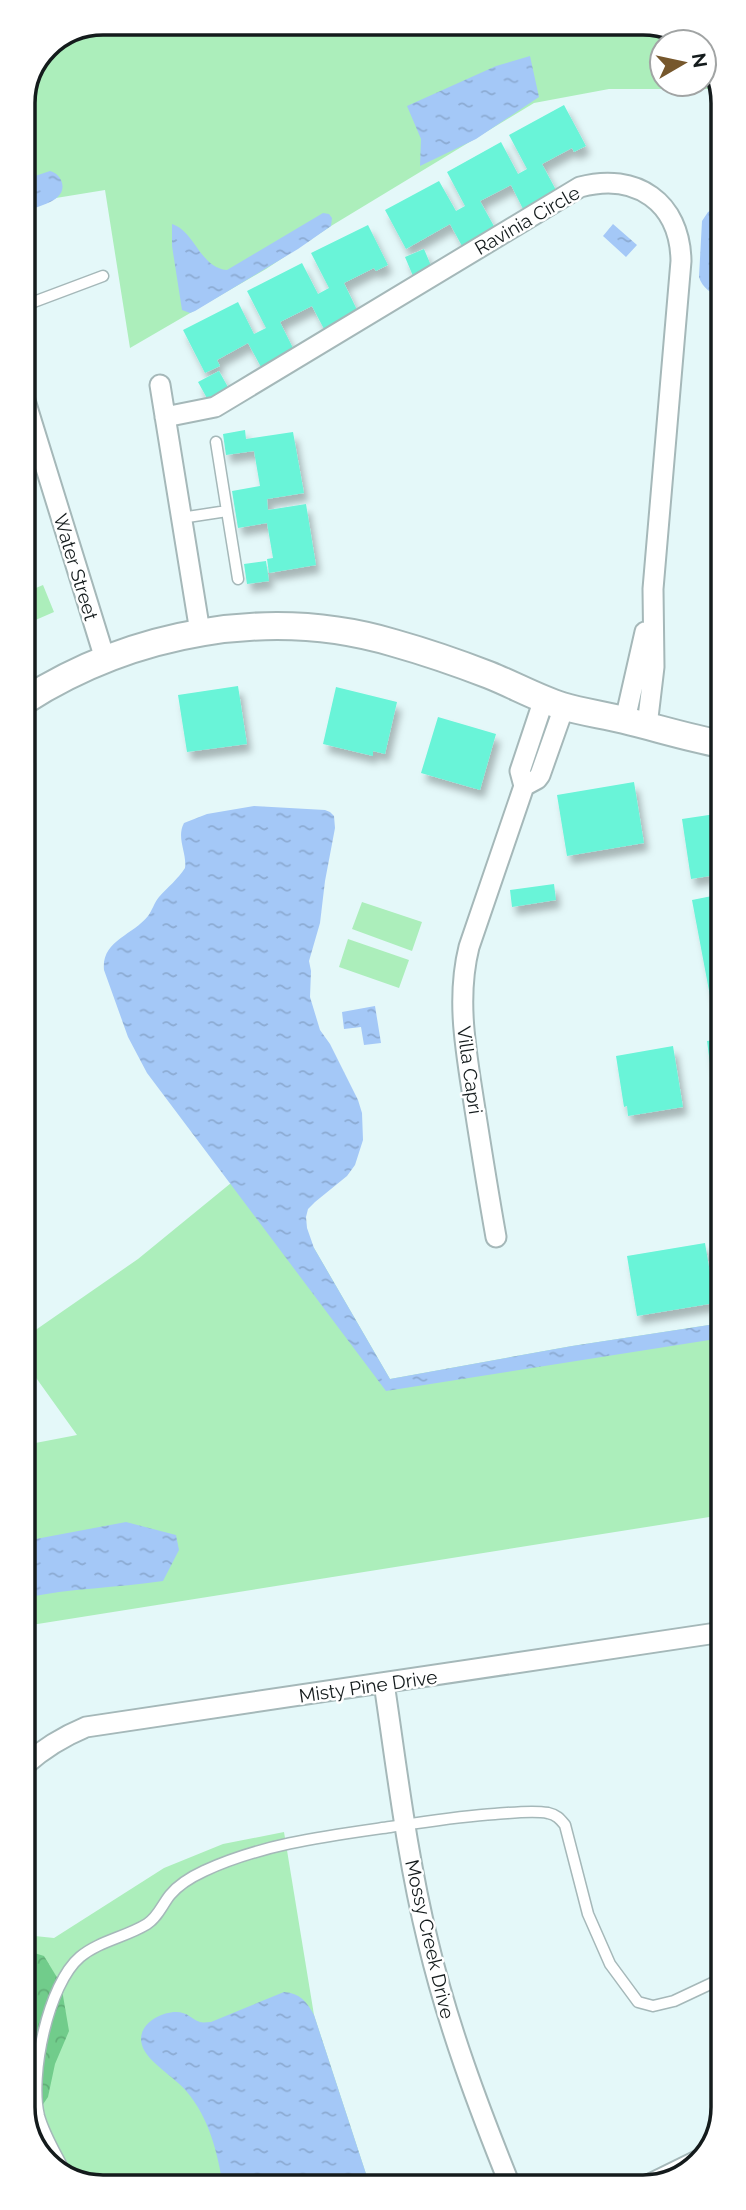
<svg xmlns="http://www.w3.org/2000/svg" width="746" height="2210" font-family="Raleway,sans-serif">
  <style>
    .grass { fill: #aceebb }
    .forest { fill: url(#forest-crowns) }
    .water { fill: url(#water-ripples) }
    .building { fill: #69f4d8; filter: url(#shadow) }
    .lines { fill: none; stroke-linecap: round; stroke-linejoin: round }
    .lane-casing { stroke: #a5b8b9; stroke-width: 13 }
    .street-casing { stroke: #a5b8b9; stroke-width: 23 }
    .secondary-casing { stroke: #a5b8b9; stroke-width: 30 }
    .lane { stroke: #fff; stroke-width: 10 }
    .street { stroke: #fff; stroke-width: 19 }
    .secondary { stroke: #fff; stroke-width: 26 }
    .labels { text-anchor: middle; stroke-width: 5; stroke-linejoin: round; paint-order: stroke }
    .street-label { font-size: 19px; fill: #141b1c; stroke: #fff }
    .rim { fill: none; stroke: #141b1c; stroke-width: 3.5 }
  </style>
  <defs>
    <pattern id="forest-crowns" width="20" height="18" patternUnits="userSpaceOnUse" patternTransform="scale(1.75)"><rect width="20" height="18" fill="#71cc8b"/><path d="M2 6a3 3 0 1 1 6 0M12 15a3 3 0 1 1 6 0" fill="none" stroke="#61af77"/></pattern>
    <pattern id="water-ripples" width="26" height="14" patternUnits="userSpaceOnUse" patternTransform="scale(1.75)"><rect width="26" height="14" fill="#a4c8f7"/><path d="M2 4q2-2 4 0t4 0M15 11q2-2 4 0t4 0" fill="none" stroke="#8cabd3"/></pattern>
    <filter id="shadow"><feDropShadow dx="4.5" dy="8" stdDeviation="3.5" flood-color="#0004"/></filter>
  </defs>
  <rect width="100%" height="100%" fill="#e4f8f9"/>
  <path class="grass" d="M 103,23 L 649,23 L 695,42 L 662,42 L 662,84 L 704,84 L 704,56 L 721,82 L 721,89 L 609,89 L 534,103 L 331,226 L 266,269 L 130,348 L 105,190 L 56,198 L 23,212 L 23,98 L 46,46 Z
    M 43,585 L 54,612 L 24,625 L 24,593 Z
    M 362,902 L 422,922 L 412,951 L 352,929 Z
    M 348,939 L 409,960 L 399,988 L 339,967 Z
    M 231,1183 L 314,1248 L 390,1379 L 572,1346 L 722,1323 L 722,1515 L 25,1626 L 25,1445 L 77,1435 L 24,1361 L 24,1338 L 138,1259 Z
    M 284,1832 L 314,2015 L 370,2186 L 97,2187 L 50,2168 L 25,2128 L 25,1935 L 54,1938 L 164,1868 L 223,1844 Z"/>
  <path class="forest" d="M 25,1950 L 44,1956 L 61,1984 L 69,2031 L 55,2064 L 48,2097 L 26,2129 Z"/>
  <path class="water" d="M 254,23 L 304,23 C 289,35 270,35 254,23 Z
    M 530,56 L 539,97 L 476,139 L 420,166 L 421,139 L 407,106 L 496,66 Z
    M 50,171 C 56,173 60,176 62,183 C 67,202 35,207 23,212 L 23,186 L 32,177 Z
    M 721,205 L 721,299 C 712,293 702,288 699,277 L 702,221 L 708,212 Z
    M 323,213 L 329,214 L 332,218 L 331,226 L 298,249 L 195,311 L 190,313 L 182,310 L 172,246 L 172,224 C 195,231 200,268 227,270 Z
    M 613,224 L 637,245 L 626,257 L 603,236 Z
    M 254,806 L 325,810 L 330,812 L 334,816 L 335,828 L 325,881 L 320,923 L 309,961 L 311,971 L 310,997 L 320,1030 L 330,1044 L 358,1100 L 362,1113 L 363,1140 L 355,1165 L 347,1176 L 315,1202 L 308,1209 L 306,1217 L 307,1228 L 314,1248 L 390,1379 L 572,1346 L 722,1323 L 722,1338 L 386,1391 L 147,1073 L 128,1037 L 104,970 C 101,941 133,935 148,916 C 152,911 154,903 159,897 C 168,887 178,879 185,868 C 187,852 176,838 184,823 L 207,814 Z
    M 375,1006 L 381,1043 L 364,1045 L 361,1027 L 344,1029 L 342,1012 Z
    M 126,1522 L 176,1535 L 179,1550 L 163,1581 C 117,1588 70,1588 25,1598 L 25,1541 Z
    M 284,1992 C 300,1993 307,2002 314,2015 L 370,2186 L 223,2187 C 218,2153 209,2118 187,2092 C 176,2078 146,2061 142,2045 C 136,2026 159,2012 176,2012 C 188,2012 191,2019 200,2022 C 203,2023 207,2022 211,2022 Z"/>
  <path class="building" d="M 564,105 L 586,146 L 574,152 L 572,148 L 542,164 L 557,192 L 523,209 L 511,185 L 480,201 L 495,228 L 462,246 L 450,224 L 406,249 L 385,210 L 439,181 L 456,211 L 465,206 L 447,172 L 501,142 L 518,174 L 527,169 L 509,135 Z
    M 368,225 L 388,265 L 376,271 L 374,268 L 344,283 L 358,312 L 324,329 L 312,306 L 280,322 L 294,350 L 261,367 L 248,343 L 217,360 L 220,366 L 205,373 L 183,330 L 238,302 L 254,334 L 266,328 L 247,291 L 302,263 L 318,294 L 329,288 L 311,253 Z
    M 424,249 L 432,268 L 413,276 L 405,257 Z
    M 219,371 L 229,389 L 208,400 L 198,382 Z
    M 245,430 L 246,439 L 293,432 L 304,493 L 267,499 L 268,510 L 306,504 L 316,565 L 269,573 L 267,559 L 273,558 L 267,523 L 238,528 L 232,491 L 260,486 L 254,451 L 226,455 L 223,434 Z
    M 266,561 L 269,581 L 247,584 L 244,564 Z
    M 238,686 L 247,744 L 187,752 L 178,695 Z
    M 336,687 L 397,702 L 385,754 L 373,751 L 373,756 L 323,744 Z
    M 438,717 L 496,734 L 480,790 L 421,773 Z
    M 634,782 L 644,843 L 567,856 L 557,795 Z
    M 722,813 L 722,874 L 691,879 L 682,819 Z
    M 554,884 L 556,900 L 512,907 L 510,890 Z
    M 722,894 L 722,994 L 710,996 L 692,900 Z
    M 722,1039 L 722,1100 L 715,1101 L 712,1081 L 718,1080 L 716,1063 L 710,1064 L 707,1041 Z
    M 673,1046 L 683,1107 L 628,1116 L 627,1106 L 624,1107 L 616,1056 Z
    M 705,1243 L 715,1303 L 637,1316 L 627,1256 Z"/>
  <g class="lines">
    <g class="lane-casing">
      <path id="lane" d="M 23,306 L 103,276
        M 227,511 L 238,579
        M 181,518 L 227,511 L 216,442
        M 66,2174 C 57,2155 45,2137 39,2116 C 29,2076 48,1984 80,1957 C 99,1941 126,1937 147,1924 C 158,1917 162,1905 170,1895 C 179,1884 191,1877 204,1871 C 262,1844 327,1836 390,1827 C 425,1822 460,1816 495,1814 C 512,1813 532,1810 548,1813 C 557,1815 560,1819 565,1825 L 588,1914 L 610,1964 L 638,2002 L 653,2006 L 674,2001 L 723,1978"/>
    </g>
    <g class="street-casing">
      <path id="street" d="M 160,385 L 200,632
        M 23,394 L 105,659
        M 165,417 L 215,407 L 580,187 C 636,172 680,202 681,261 L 653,589 L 654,667 L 647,726
        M 625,720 L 645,632
        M 524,786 L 537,779 L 540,775 L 564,707
        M 496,1237 C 488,1192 481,1148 474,1103 C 466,1051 456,999 469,947 L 524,786 L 520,771 L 544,699
        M 384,1683 C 397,1770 407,1857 428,1942 C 448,2026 478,2106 510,2185
        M 25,1765 C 44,1748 62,1737 86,1727 L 723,1632
        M 648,2185 L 707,2156"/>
    </g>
    <g class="secondary-casing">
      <path id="secondary" d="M 24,701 C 132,632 270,606 394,643 C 426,652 458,663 489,675 C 514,685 537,698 562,706 C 582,712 604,715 624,720 C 657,728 689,738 721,744"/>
    </g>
    <use href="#lane" class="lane"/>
    <use href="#street" class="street"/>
    <use href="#secondary" class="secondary"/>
  </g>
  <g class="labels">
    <g class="street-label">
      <text transform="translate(527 220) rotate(-30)" y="7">Ravinia Circle</text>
      <text transform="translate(76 567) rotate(73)" y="7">Water Street</text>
      <text transform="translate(470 1070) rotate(82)" y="7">Villa Capri</text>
      <text transform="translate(368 1686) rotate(-8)" y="7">Misty Pine Drive</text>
      <text transform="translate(430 1939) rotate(77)" y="7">Mossy Creek Drive</text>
    </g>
  </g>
  <path d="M0 0H746V2210H0ZM103 35H643A68 68 0 0 1 711 103V2107A68 68 0 0 1 643 2175H103A68 68 0 0 1 35 2107V103A68 68 0 0 1 103 35Z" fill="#fff" fill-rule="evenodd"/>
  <path class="rim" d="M103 35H643A68 68 0 0 1 711 103V2107A68 68 0 0 1 643 2175H103A68 68 0 0 1 35 2107V103A68 68 0 0 1 103 35Z"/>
  <g transform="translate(683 63) rotate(81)"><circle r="33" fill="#ffffff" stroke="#a1a4a4" stroke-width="2"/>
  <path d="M0-5L12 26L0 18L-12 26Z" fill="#76572c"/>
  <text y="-10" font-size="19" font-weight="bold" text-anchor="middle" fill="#141b1c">N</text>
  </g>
</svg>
